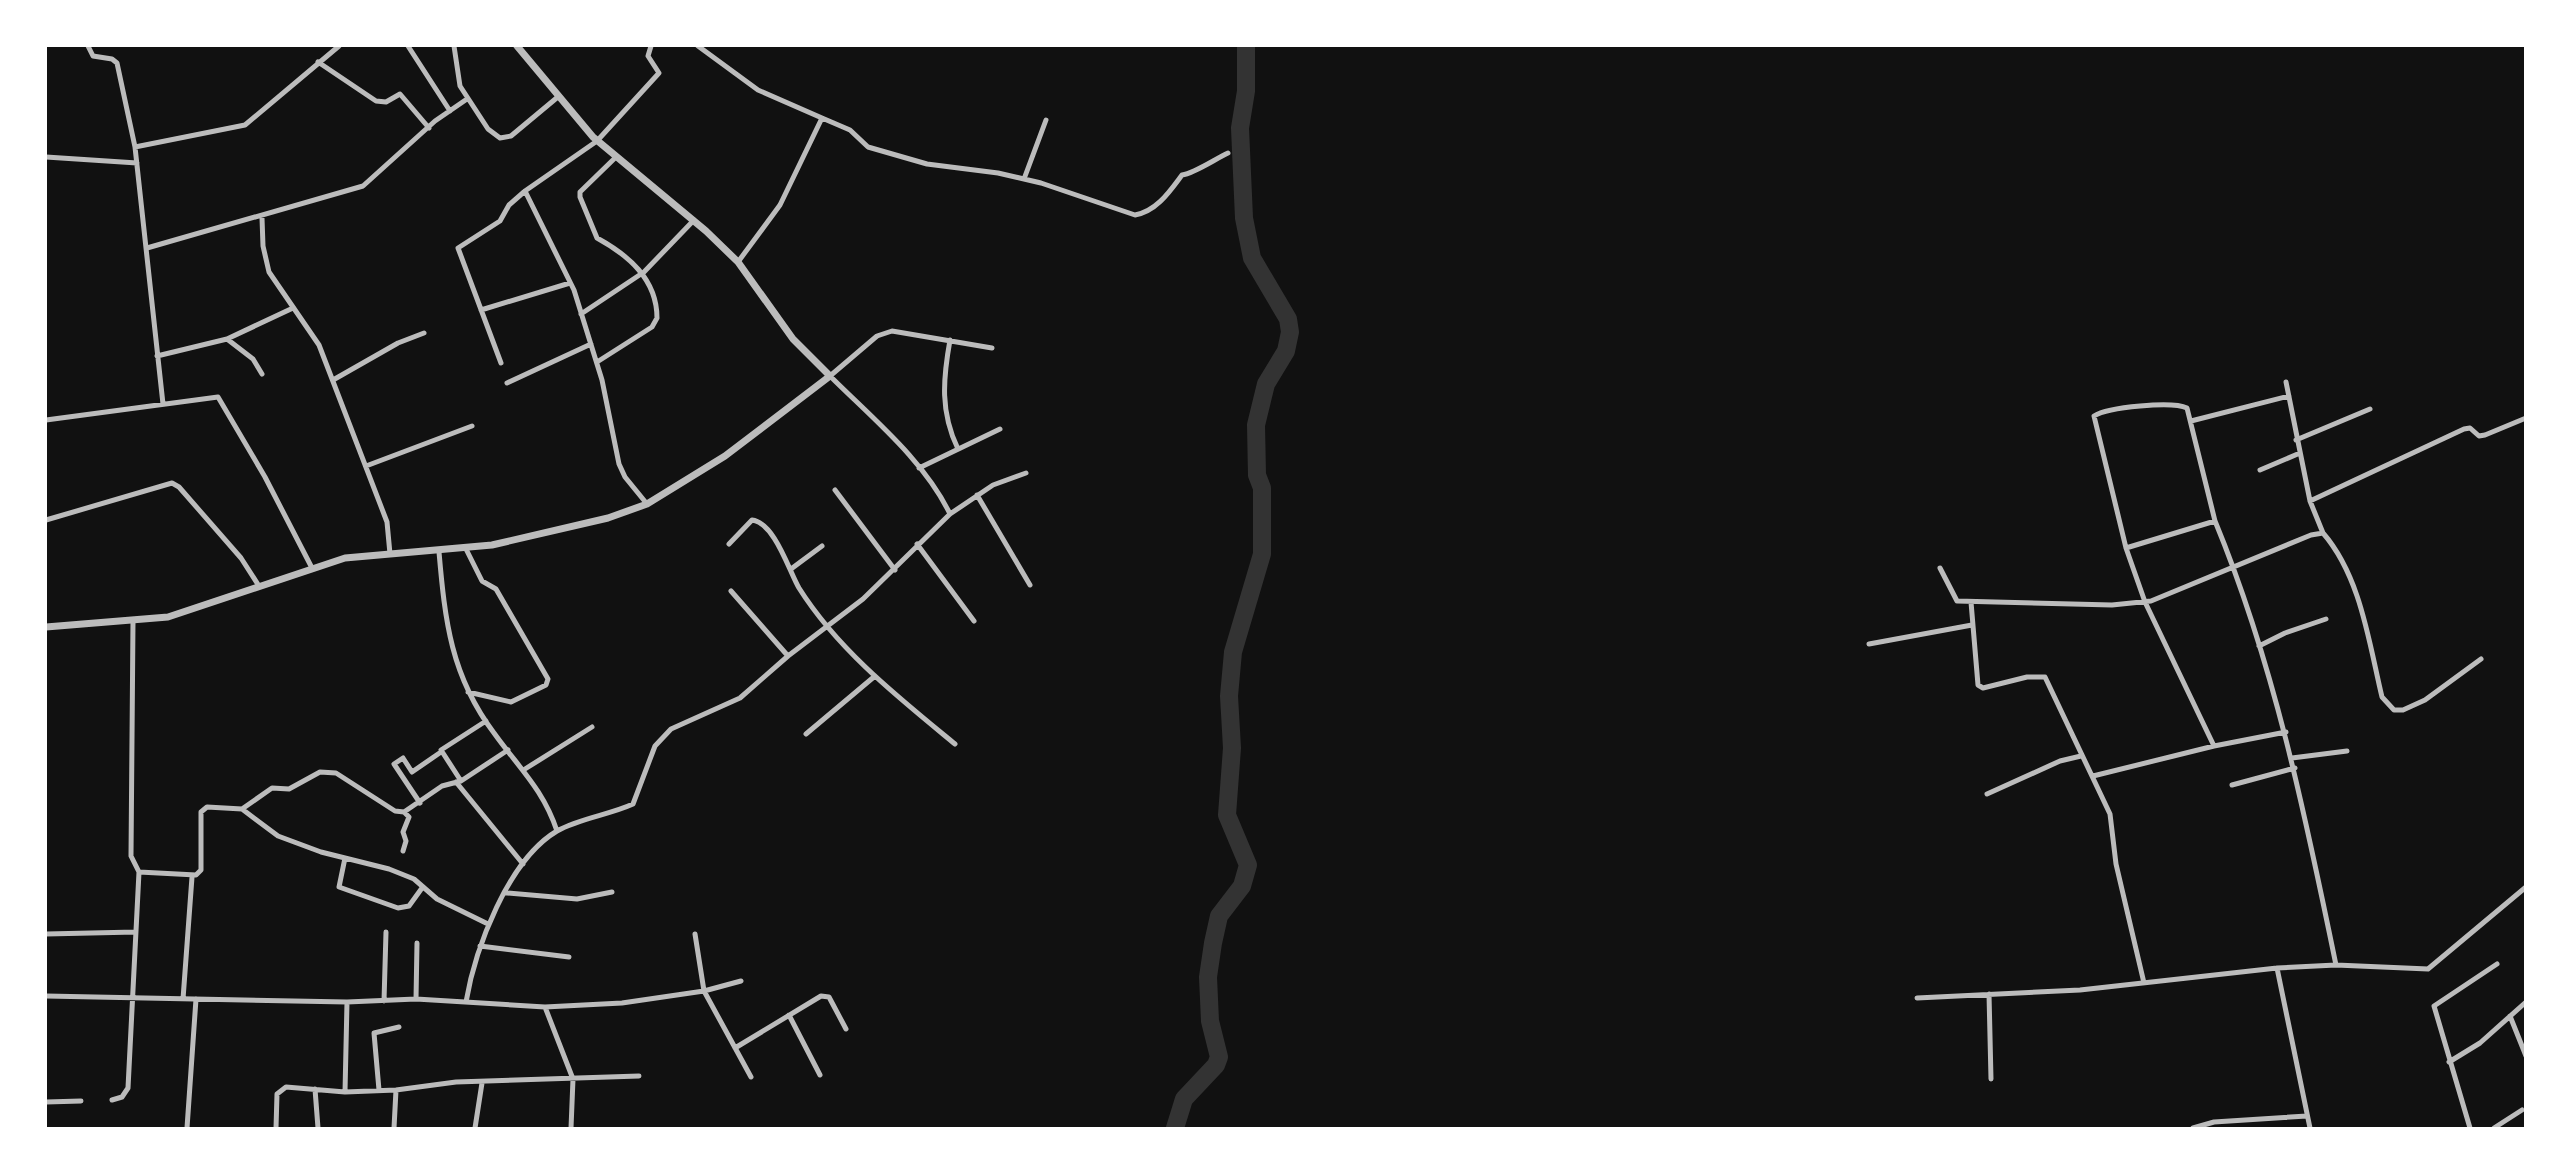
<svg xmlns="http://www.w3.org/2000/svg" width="2571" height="1174" font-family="Spectral,serif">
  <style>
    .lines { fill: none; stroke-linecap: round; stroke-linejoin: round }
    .river { stroke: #333; stroke-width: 18 }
    .minor { stroke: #bcbcbc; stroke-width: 5 }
    .tertiary { stroke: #bcbcbc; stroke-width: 7 }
  </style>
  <rect width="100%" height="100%" fill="#111"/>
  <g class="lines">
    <path class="river" d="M 1175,1128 L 1184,1099 L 1216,1065 L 1219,1057 L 1210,1021 L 1208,977 L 1213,943 L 1219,916 L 1242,886 L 1248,865 L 1227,815 L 1232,748 L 1229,696 L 1233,652 L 1262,554 L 1262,488 L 1257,475 L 1256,425 L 1266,384 L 1286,351 L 1290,332 L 1288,319 L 1252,258 L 1244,218 L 1240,128 L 1246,91 L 1246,46"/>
    <path class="minor" d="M 88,46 L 93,56 L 112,59 L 117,63 L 135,147
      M 408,46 L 450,111
      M 454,46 L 460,86 L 488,129 L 500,138 L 511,136 L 559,96
      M 698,46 L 758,90 L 822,118
      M 318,62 L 376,101 L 386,102 L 400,94 L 429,128
      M 46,157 L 137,163
      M 1024,179 L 1046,120
      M 525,191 L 574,290 L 602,380 L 619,464 L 625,477 L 647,504
      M 262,218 L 263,246 L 269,272 L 319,345 L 387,522 L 390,554
      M 147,248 L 363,186 L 435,121 L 467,99
      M 738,262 L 780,205 L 822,118 L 850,130 L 868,147 L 927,164 L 998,173 L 1041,183 L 1135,215 C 1157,211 1170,191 1182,175 C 1195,173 1215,159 1228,153
      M 481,310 L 570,283
      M 581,314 L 644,272 L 694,220
      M 227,339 L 293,308
      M 950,340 C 943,379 940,412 958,449
      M 157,356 L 227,339 L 253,359 L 262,374
      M 597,362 L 652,327 L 657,318 C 657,279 628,255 597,238 L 580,197 L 580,192 L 616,157
      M 501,363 L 458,248 L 500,221 L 509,205 L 525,191 L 597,141 L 659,73 L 648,56 L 651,46
      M 333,380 L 398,343 L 424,333
      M 2286,382 L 2310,501 L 2323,533
      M 507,383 L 591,344
      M 163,404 L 135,147 L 245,125 L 339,46
      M 46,420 L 218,397 L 265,477 L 312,568
      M 2191,421 L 2289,396
      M 2296,440 L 2370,409
      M 366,466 L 472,426
      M 919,468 L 1000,429
      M 2260,470 L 2300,453
      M 835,490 L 895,570
      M 977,495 L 1030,585
      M 2310,501 L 2464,429 L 2470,428 L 2479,436 L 2485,435 L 2526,418
      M 950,514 C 924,460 872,418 830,376 L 877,336 L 892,331 L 992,348
      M 46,520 L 172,483 L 179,487 L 241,558 L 259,586
      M 2215,521 L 2187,408 C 2172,401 2108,407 2094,416 L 2126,548 L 2145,602 L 2214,746 L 2286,732
      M 729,544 L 752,520 C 775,523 789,571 799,588 C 838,650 899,698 955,744
      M 917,544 L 974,621
      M 2126,548 L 2215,521 C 2274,664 2305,814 2336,965
      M 466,549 L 482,581 L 496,589 L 548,679 L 546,685 L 511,702 L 468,692
      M 439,552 C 445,621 451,676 494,733 C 519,768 543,789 557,831
      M 1940,568 L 1957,601 L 2112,605 L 2151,601 L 2311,535 L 2323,533 C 2361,577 2369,643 2382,697 L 2394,710 L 2403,710 L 2425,700 L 2481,659
      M 791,569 L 822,546
      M 731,591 L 788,656
      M 1971,602 L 1978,685 L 1983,688 L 2027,677 L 2045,677 L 2110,814 L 2116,864 L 2144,983
      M 133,621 L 131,856 L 139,872 L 196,875 L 201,870 L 201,812 L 207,807 L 242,809 L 278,836 L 321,852 L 389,869 L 414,879 L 437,899 L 488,924
      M 1869,644 L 1972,625
      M 2259,646 L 2285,633 L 2326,619
      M 806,734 L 875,676
      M 2292,758 L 2347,751
      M 525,769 L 592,727
      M 2093,776 L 2214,746
      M 461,781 L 508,750
      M 456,782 L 523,864
      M 2232,785 L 2295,768
      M 1987,794 L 2060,761 L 2081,756
      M 420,803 L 394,764 L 403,758 L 412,772 L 441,752
      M 242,809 L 272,788 L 289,789 L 320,772 L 336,773 L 395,811 L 404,812 L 442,786 L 461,781 L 441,750 L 486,721
      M 403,851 L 406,841 L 403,832 L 409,817 L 404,812
      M 345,858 L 339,887 L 398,908 L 409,906 L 422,888
      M 507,893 L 577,899 L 612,892
      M 46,934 L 136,932
      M 695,934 L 704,991 L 741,981
      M 480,946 L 569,957
      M 1989,994 L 1991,1079
      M 46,996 L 347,1002 L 416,999 L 545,1007 L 622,1003 L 704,991 L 751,1077
      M 1917,998 L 2080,990 L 2277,968
      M 183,999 L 192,877
      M 416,999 L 417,943
      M 384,1001 L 386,932
      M 466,1002 C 475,949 508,860 557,831 C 580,818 609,815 633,804 L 655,746 L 671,729 L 740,698 L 788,656 L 863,599 L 950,514 L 993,485 L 1026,473
      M 545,1007 L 573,1079 L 571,1128
      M 789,1015 L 820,1075
      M 2510,1016 L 2526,1056
      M 735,1048 L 821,996 L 829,997 L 846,1029
      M 2449,1062 L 2480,1043 L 2526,1002
      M 315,1089 L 318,1128
      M 379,1090 L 374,1033 L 399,1027
      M 345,1092 L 347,1002
      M 112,1100 L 122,1097 L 128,1088 L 139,872
      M 46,1102 L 81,1101
      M 187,1128 L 196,999
      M 276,1128 L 277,1094 L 286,1087 L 345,1092 L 396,1090 L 456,1082 L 639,1076
      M 394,1128 L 396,1090
      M 475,1128 L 482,1083
      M 2193,1128 L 2214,1122 L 2307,1116
      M 2310,1128 L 2277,968 L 2336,965 L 2428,969 L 2526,887
      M 2470,1128 L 2434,1006 L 2497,964
      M 2494,1128 L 2522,1110"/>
    <path class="tertiary" d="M 46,627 L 168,617 L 345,558 L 492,545 L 608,518 L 647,504 L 725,456 L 830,376 L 793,339 L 738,262 L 706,231 L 593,137 L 517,46"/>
  </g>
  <rect width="2571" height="1174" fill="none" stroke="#ffffff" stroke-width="94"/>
</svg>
